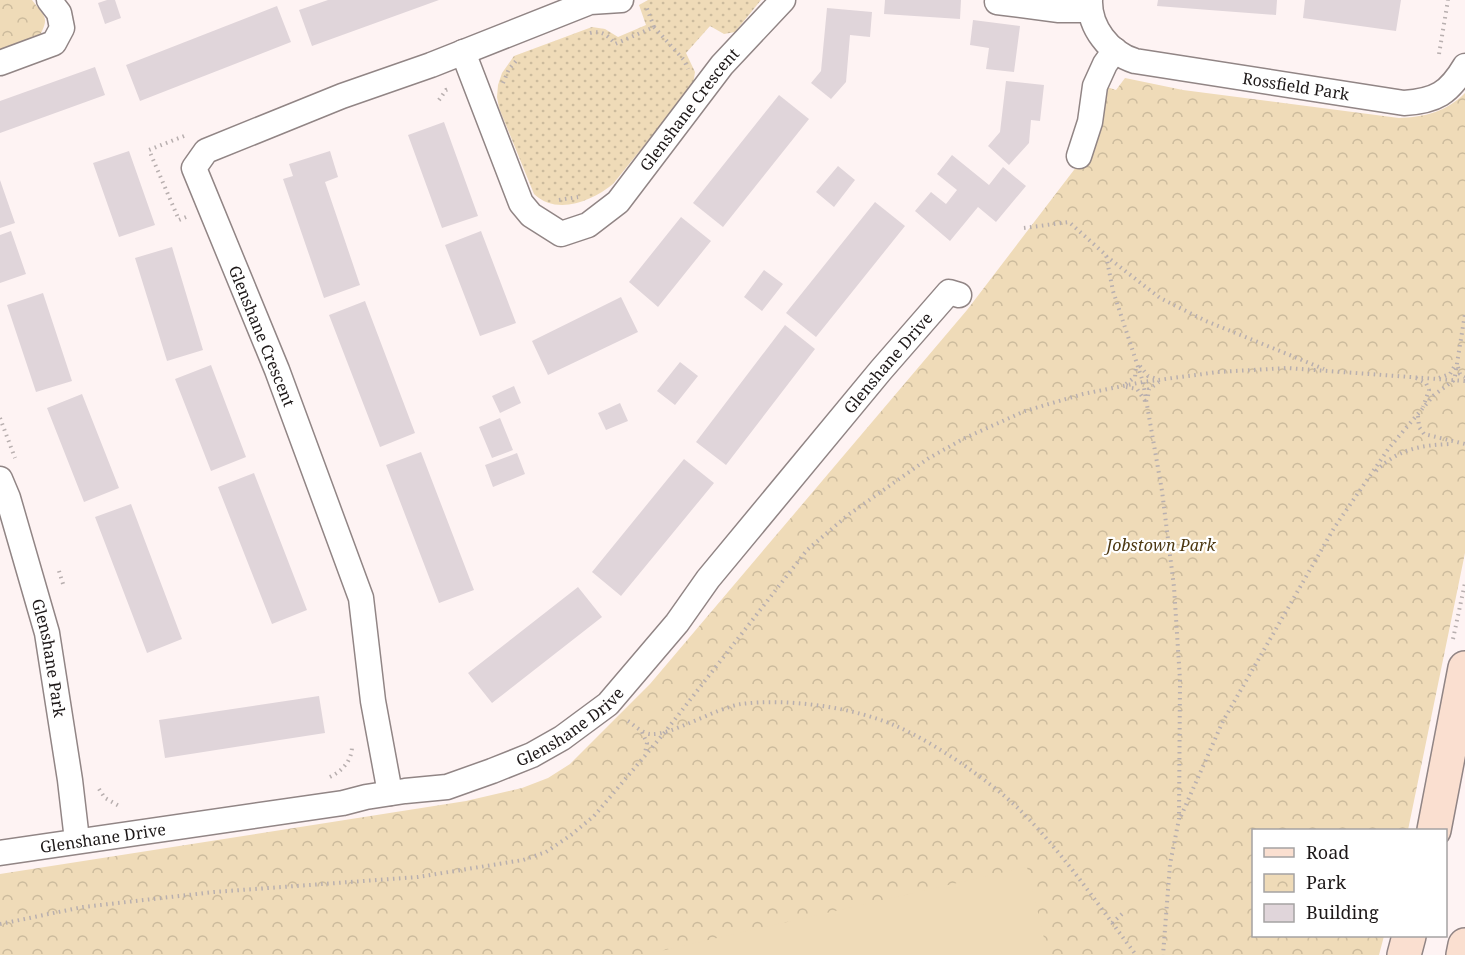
<svg xmlns="http://www.w3.org/2000/svg" width="1465" height="955" font-family="'Noto Serif',serif">
  <style>
    .grass { fill: url(#grass-dots) }
    .park { fill: url(#park-crowns) }
    .pitch { fill: #efdbb8 }
    .building { fill: #e0d5da }
    .lines { fill: none; stroke-linecap: round; stroke-linejoin: round }
    .minor-casing { stroke: #918585; stroke-width: 27 }
    .secondary-casing { stroke: #918585; stroke-width: 36 }
    .path { stroke: #b8afaf; stroke-width: 4; stroke-dasharray: 1.5 4.5; stroke-linecap: butt }
    .minor { stroke: #fff; stroke-width: 24 }
    .secondary { stroke: #fadfd0; stroke-width: 33 }
    .labels { text-anchor: middle; stroke-width: 4.5; stroke-linejoin: round; paint-order: stroke }
    .street-label { font-size: 16px; fill: #1d1818; stroke: #fff }
    .park-label { font-size: 16px; font-style: italic; fill: #4e3912; stroke: #fff }
  </style>
  <defs>
    <pattern id="grass-dots" width="8" height="8" patternUnits="userSpaceOnUse" patternTransform="scale(1.5)"><rect width="8" height="8" fill="#efdbb8"/><path d="M2 2h.1M6 6h.1" fill="none" stroke="#ccbb9d" stroke-width="1.8" stroke-linecap="round"/></pattern>
    <pattern id="park-crowns" width="20" height="18" patternUnits="userSpaceOnUse" patternTransform="scale(1.5)"><rect width="20" height="18" fill="#efdbb8"/><path d="M2 6a3 3 0 1 1 6 0M12 15a3 3 0 1 1 6 0" fill="none" stroke="#ccbb9d"/></pattern>
  </defs>
  <rect width="100%" height="100%" fill="#fef3f3"/>
  <path class="grass" d="M 648,0 L 761,0 L 735,32 L 724,34 L 710,26 L 686,53 L 695,72 L 693,85 L 613,184 C 592,201 557,216 534,194 L 499,108 L 497,97 L 498,85 L 502,73 L 514,56 L 592,27 L 605,29 L 618,37 L 646,25 L 639,5 Z"/>
  <path class="park" d="M 0,0 L 32,0 C 45,17 50,17 39,37 L 0,49 Z
    M 1125,78 L 1183,90 L 1399,118 C 1425,117 1446,112 1465,93 L 1465,553 L 1408,830 L 1254,830 L 1254,936 L 1384,936 L 1379,955 L 0,955 L 0,874 L 466,801 L 522,788 L 548,778 L 570,764 L 650,684 L 967,310 L 1090,149 L 1107,87 L 1116,90 Z"/>
  <path class="pitch" d="M 1027,867 L 1048,955 L 643,955 Z"/>
  <path class="building" d="M 107,0 L 115,0 L 121,18 L 105,24 L 98,3 Z
    M 328,0 L 439,0 L 312,46 L 299,10 Z
    M 885,0 L 961,0 L 960,19 L 884,14 Z
    M 1158,0 L 1277,0 L 1276,15 L 1157,6 Z
    M 1305,0 L 1401,0 L 1396,31 L 1303,18 Z
    M 277,6 L 291,42 L 140,101 L 126,65 Z
    M 827,8 L 872,12 L 870,37 L 850,35 L 846,82 L 831,99 L 811,83 L 821,71 Z
    M 973,20 L 1020,26 L 1014,72 L 986,69 L 989,48 L 970,45 Z
    M 95,67 L 105,95 L 0,133 L 0,101 Z
    M 1006,81 L 1044,85 L 1040,121 L 1031,120 L 1029,143 L 1009,165 L 988,146 L 1000,132 Z
    M 779,95 L 809,119 L 723,227 L 693,203 Z
    M 444,122 L 478,216 L 442,228 L 408,135 Z
    M 129,151 L 155,225 L 119,237 L 93,163 Z
    M 330,151 L 338,177 L 325,182 L 360,285 L 324,298 L 283,179 L 293,176 L 289,164 Z
    M 952,155 L 989,185 L 1003,167 L 1026,186 L 996,222 L 978,207 L 950,241 L 915,211 L 931,192 L 946,204 L 957,190 L 937,174 Z
    M 838,166 L 855,180 L 834,207 L 816,192 Z
    M 0,180 L 15,223 L 0,228 Z
    M 875,202 L 905,226 L 816,337 L 786,313 Z
    M 681,217 L 711,241 L 658,307 L 629,282 Z
    M 11,231 L 26,274 L 0,283 L 0,235 Z
    M 481,231 L 516,323 L 480,336 L 445,245 Z
    M 172,247 L 203,350 L 167,361 L 135,258 Z
    M 764,270 L 783,284 L 762,311 L 744,297 Z
    M 43,293 L 72,381 L 36,392 L 7,305 Z
    M 621,297 L 638,332 L 548,375 L 532,341 Z
    M 365,301 L 415,433 L 380,447 L 329,315 Z
    M 785,325 L 815,349 L 726,465 L 696,442 Z
    M 680,362 L 698,376 L 675,405 L 657,391 Z
    M 211,365 L 246,457 L 211,471 L 175,379 Z
    M 514,386 L 521,403 L 500,413 L 492,396 Z
    M 82,394 L 119,488 L 84,502 L 47,408 Z
    M 620,403 L 628,421 L 606,430 L 598,413 Z
    M 500,418 L 513,450 L 492,458 L 479,427 Z
    M 421,452 L 474,590 L 439,603 L 386,465 Z
    M 517,453 L 525,474 L 493,487 L 485,465 Z
    M 684,459 L 714,483 L 621,596 L 592,572 Z
    M 254,473 L 307,610 L 272,624 L 218,487 Z
    M 131,504 L 182,639 L 147,653 L 95,517 Z
    M 578,587 L 602,617 L 492,703 L 468,673 Z
    M 319,696 L 325,733 L 165,758 L 159,720 Z"/>
  <g class="lines">
    <g class="minor-casing">
      <g id="minor">
        <path id="s1" d="M 1090,0 C 1089,27 1109,53 1135,61 L 1404,103 C 1436,101 1449,93 1465,66"/>
        <path d="M 997,2 L 1059,10 L 1090,10"/>
        <path id="s2" d="M 463,52 L 521,203 L 531,215 L 561,234 L 588,225 L 618,202 L 722,65 L 783,0"/>
        <path d="M 0,63 L 54,43 L 62,28 L 59,13 L 49,0"/>
        <path d="M 1079,156 L 1090,122 L 1095,86 L 1105,64 L 1115,50"/>
        <path id="s3" d="M 0,479 L 8,498 L 47,633 L 70,780 L 77,840"/>
        <path d="M 390,793 L 373,701 L 361,598 L 277,370 L 194,168 L 206,151 L 342,96 L 431,65 L 590,2 L 621,0"/>
        <path id="s4" d="M 0,853 L 343,803 L 366,797 L 405,791 L 447,787 L 492,771 L 532,755 L 562,738 L 608,704 L 677,623 L 708,579 L 881,370 L 949,292 L 959,295"/>
      </g>
    </g>
    <g class="secondary-casing">
      <path id="secondary" d="M 1434,830 L 1465,668
        M 1404,955 L 1409,936
        M 1463,955 L 1465,945"/>
    </g>
    <path class="path" d="M 654,27 L 684,60 L 688,69
      M 590,33 C 601,30 608,35 615,44 L 654,27 L 646,6
      M 1439,54 L 1448,0
      M 503,83 L 509,69 L 516,61
      M 439,100 L 446,90 L 449,89
      M 184,136 L 149,150 L 179,220 L 186,217
      M 559,200 L 578,197
      M 1024,228 L 1069,222 L 1106,255 L 1113,291 L 1143,382 L 1162,491 L 1174,587 L 1180,680 L 1179,819 L 1170,864 L 1163,955
      M 1106,256 L 1160,298 L 1206,321 L 1324,369
      M 1140,366 L 1148,376 L 1157,379
      M 1458,367 L 1460,374 L 1465,377
      M 1416,378 L 1426,383 L 1429,390 L 1423,407
      M 1439,378 L 1450,374 L 1454,367
      M 1126,384 L 1135,377 L 1136,367
      M 1126,387 L 1137,389 L 1145,401
      M 1148,396 L 1149,389 L 1159,382
      M 1418,416 L 1419,427 L 1424,434 L 1465,444
      M 0,418 L 15,458
      M 1376,471 C 1398,449 1421,445 1451,444
      M 59,571 L 64,587
      M 1453,639 L 1465,583
      M 628,721 C 634,725 643,734 651,734 C 670,736 716,708 741,704 C 788,698 853,707 896,726 C 935,743 990,781 1020,810 C 1064,854 1099,906 1136,955
      M 642,732 L 647,743 L 645,753
      M 330,777 C 342,771 352,761 352,746
      M 99,789 L 105,798 L 121,807
      M 1181,816 L 1223,721 L 1334,528 L 1389,448 L 1434,395 L 1453,381 L 1455,376 L 1465,314
      M 1112,923 L 1123,913
      M 0,924 L 83,907 L 214,892 L 418,877 L 523,860 L 546,852 L 571,835 L 594,816 L 665,732 L 807,550 L 848,515 L 929,458 L 965,438 L 1025,411 L 1083,394 L 1143,382 L 1218,372 L 1287,368 L 1465,381"/>
    <use href="#minor" class="minor"/>
    <use href="#secondary" class="secondary"/>
  </g>
  <g class="labels">
    <g class="street-label">
      <text dy="6" stroke="none"><textPath href="#s1" startOffset="244">Rossfield Park</textPath></text>
      <text dy="6" stroke="none"><textPath href="#s2" startOffset="396">Glenshane Crescent</textPath></text>
      <text transform="translate(262 336) rotate(68)" y="6">Glenshane Crescent</text>
      <text dy="6" stroke="none"><textPath href="#s4" startOffset="1076">Glenshane Drive</textPath></text>
      <text dy="6" stroke="none"><textPath href="#s3" startOffset="186">Glenshane Park</textPath></text>
      <text dy="6" stroke="none"><textPath href="#s4" startOffset="590">Glenshane Drive</textPath></text>
      <text dy="6" stroke="none"><textPath href="#s4" startOffset="104">Glenshane Drive</textPath></text>
    </g>
    <g class="park-label">
      <text x="1161" y="551">Jobstown Park</text>
    </g>
  </g>
  <rect x="1252" y="829" width="195" height="108" fill="#ffffff" stroke="#a5a3a3" stroke-width="1.5"/>
  <rect x="1264" y="848" width="30" height="9" fill="#fadfd0" stroke="#a5a3a3" stroke-width="1.5"/>
  <text x="1306" y="859" font-size="18" fill="#1d1818">Road</text>
  <rect x="1264" y="874" width="30" height="18" fill="url(#park-crowns)" stroke="#a5a3a3" stroke-width="1.5"/>
  <text x="1306" y="889" font-size="18" fill="#1d1818">Park</text>
  <rect x="1264" y="904" width="30" height="18" fill="#e0d5da" stroke="#a5a3a3" stroke-width="1.5"/>
  <text x="1306" y="919" font-size="18" fill="#1d1818">Building</text>
</svg>
